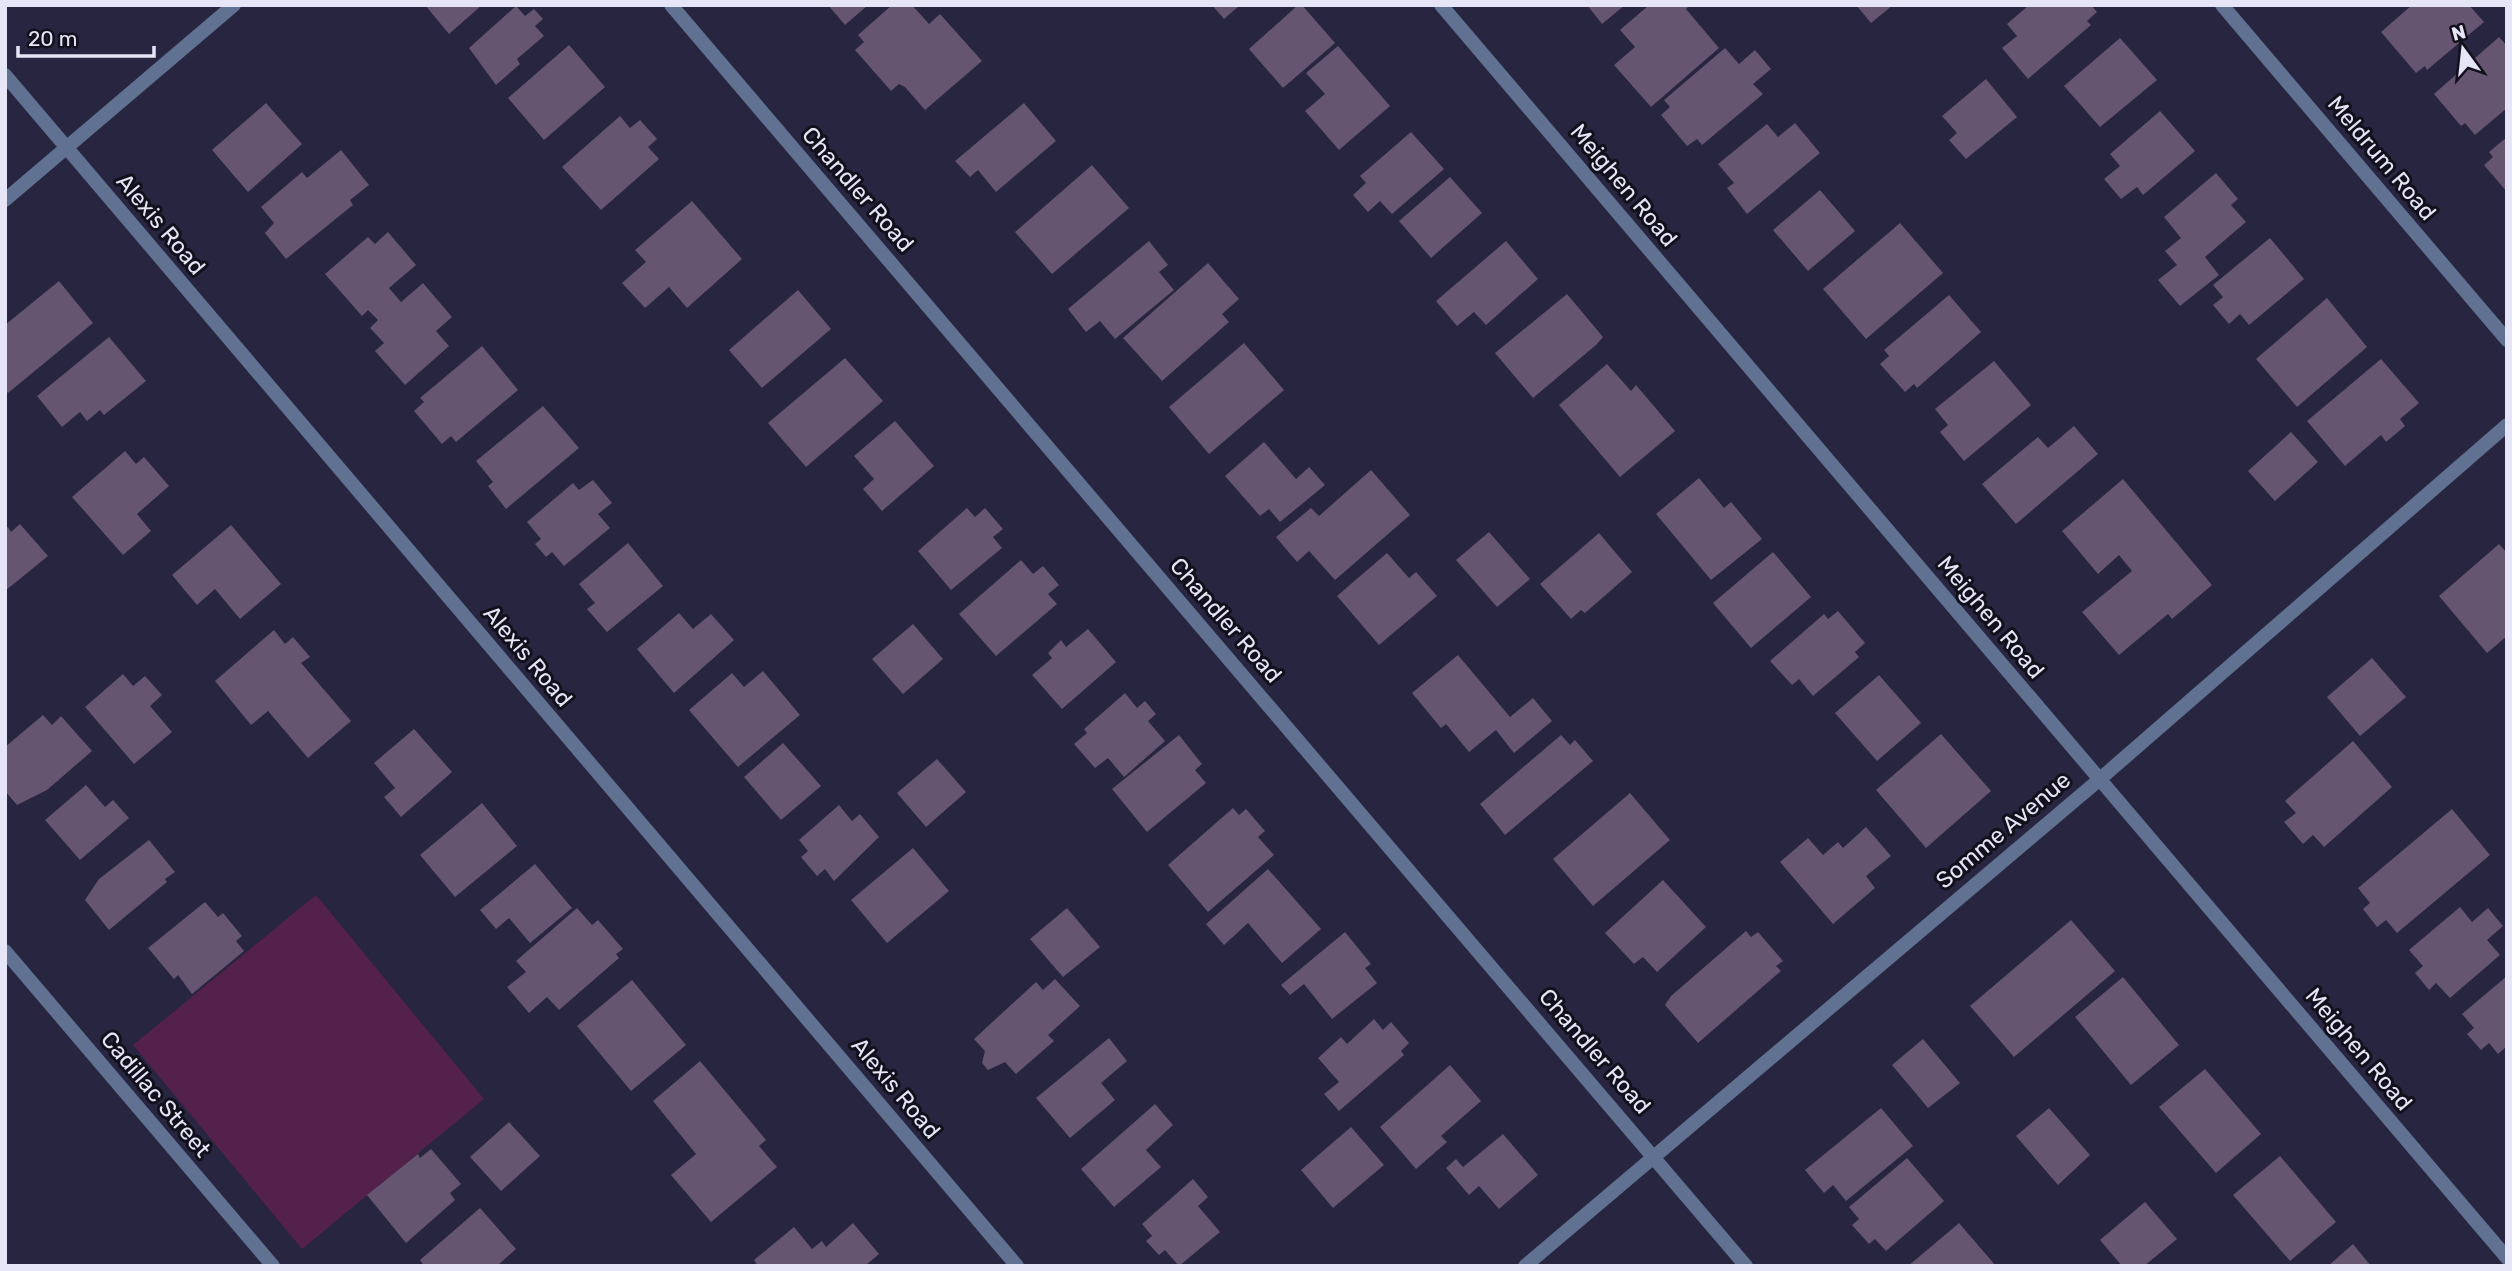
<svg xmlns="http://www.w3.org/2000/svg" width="2512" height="1271" font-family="Rubik,sans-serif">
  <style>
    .green { fill: #54214a }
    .building { fill: #655570 }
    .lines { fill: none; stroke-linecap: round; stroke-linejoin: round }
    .street { stroke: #607191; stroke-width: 14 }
    .labels { text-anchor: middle; stroke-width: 6; stroke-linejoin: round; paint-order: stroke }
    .street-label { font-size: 23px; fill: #e6e5f7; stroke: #11101b }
  </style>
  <rect width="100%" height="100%" fill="#27253f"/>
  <path class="green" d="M 316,895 L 484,1099 L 302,1249 L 133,1045 Z"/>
  <path class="building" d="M 425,5 L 482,5 L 449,34 Z
    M 828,5 L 868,5 L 845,25 Z
    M 892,5 L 912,5 L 929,24 L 940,14 L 982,61 L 925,110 L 905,87 L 899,84 L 891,91 L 855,50 L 864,42 L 858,35 Z
    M 1212,5 L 1240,5 L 1224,19 Z
    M 1298,5 L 1302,5 L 1335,43 L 1283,88 L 1249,49 Z
    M 1587,5 L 1625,5 L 1602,24 Z
    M 1649,5 L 1690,5 L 1686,9 L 1719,48 L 1651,107 L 1614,65 L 1635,47 L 1620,30 Z
    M 1856,5 L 1893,5 L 1871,23 Z
    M 2029,5 L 2091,5 L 2097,12 L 2087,21 L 2091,25 L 2028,79 L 2002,48 L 2017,36 L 2007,24 Z
    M 2412,5 L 2469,5 L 2484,22 L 2427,70 L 2425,66 L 2416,73 L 2381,32 Z
    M 516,6 L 525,16 L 534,9 L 543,19 L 535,26 L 544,36 L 517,59 L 520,64 L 496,85 L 469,48 Z
    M 2499,37 L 2507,46 L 2507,108 L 2475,135 L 2465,123 L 2461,126 L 2434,94 Z
    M 2120,38 L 2157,80 L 2100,127 L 2064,86 Z
    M 569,45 L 605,87 L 544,140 L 508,98 Z
    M 1338,46 L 1390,106 L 1339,150 L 1305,111 L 1325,94 L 1306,73 Z
    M 1725,48 L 1739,64 L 1755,50 L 1771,69 L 1753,84 L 1763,94 L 1702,145 L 1697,139 L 1687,146 L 1661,115 L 1670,107 L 1664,100 Z
    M 1986,79 L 2017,117 L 1966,159 L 1949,140 L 1957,133 L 1942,116 Z
    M 266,103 L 302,144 L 248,192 L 212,150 Z
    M 1024,103 L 1056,141 L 996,192 L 978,170 L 970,177 L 955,161 Z
    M 2160,111 L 2195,151 L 2143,195 L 2137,187 L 2121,199 L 2104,179 L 2120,166 L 2110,154 Z
    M 620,116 L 630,128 L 640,120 L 657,139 L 648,147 L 659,159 L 601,210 L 562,167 Z
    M 1795,123 L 1820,153 L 1747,214 L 1727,188 L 1734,183 L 1718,164 L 1767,124 L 1778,137 Z
    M 1411,132 L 1444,169 L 1392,214 L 1380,201 L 1368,212 L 1353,195 L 1366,183 L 1360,176 Z
    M 2507,137 L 2507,192 L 2484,165 L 2493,157 L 2489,152 Z
    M 341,150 L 369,185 L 350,200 L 353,205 L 286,259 L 265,233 L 274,223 L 261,207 L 302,172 L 307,178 Z
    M 1092,165 L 1129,208 L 1052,274 L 1015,232 Z
    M 2216,173 L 2238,199 L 2231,205 L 2246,222 L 2205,257 L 2219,275 L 2180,306 L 2158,280 L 2177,265 L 2165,251 L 2181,238 L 2164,217 Z
    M 1450,177 L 1482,213 L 1431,258 L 1399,221 Z
    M 1820,190 L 1855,231 L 1808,271 L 1773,230 Z
    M 692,201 L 742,259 L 687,308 L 669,287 L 645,308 L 622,283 L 646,262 L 635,250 Z
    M 1900,223 L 1943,273 L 1866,339 L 1823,289 Z
    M 388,232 L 416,265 L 389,288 L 401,302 L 423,283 L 452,317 L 436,331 L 449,346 L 405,385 L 375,351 L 384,343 L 370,328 L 378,320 L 368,310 L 362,316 L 325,274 L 368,237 L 375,244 Z
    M 2270,238 L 2304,279 L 2249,325 L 2240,314 L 2229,324 L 2213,305 L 2223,297 L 2213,285 Z
    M 1149,241 L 1168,265 L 1159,272 L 1174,290 L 1115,339 L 1100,321 L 1086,332 L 1068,309 Z
    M 1506,241 L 1538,279 L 1486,325 L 1474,312 L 1457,326 L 1436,301 Z
    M 1208,263 L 1239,299 L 1222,314 L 1229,322 L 1162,381 L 1123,338 Z
    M 59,281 L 93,323 L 8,393 L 5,389 L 5,325 Z
    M 798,290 L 831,329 L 762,388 L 729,350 Z
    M 1567,294 L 1603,337 L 1596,345 L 1533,398 L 1495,353 Z
    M 1949,295 L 1981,332 L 1917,388 L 1914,384 L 1905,392 L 1880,364 L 1889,356 L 1884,350 Z
    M 2327,298 L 2367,347 L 2297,407 L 2256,359 Z
    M 109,337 L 146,381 L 104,415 L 100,410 L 87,421 L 80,412 L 62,427 L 37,396 Z
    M 1244,343 L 1284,390 L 1209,454 L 1169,407 Z
    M 482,346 L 518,390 L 456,442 L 451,436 L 442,444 L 414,411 L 424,402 L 420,398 Z
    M 845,358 L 883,401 L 806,467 L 768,423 Z
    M 2381,359 L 2419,403 L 2400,419 L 2405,426 L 2386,442 L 2381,435 L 2345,466 L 2307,421 Z
    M 1994,361 L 2031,405 L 1964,461 L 1940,432 L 1948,425 L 1935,409 Z
    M 1607,364 L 1631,391 L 1636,385 L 1675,431 L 1620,477 L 1559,405 Z
    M 543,406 L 579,448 L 506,509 L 488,486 L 493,482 L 476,461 Z
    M 895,421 L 934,466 L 882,511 L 863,489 L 874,479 L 854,456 Z
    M 2074,426 L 2098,454 L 2016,524 L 1982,484 L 2038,437 L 2048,448 Z
    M 2291,432 L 2318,462 L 2275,501 L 2248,471 Z
    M 1264,442 L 1296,479 L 1309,467 L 1325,485 L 1280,522 L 1269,509 L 1260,516 L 1225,476 Z
    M 125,451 L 136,464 L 144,457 L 169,486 L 137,514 L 151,531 L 123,555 L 72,497 Z
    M 1371,470 L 1410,515 L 1335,580 L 1309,551 L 1297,562 L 1276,537 L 1311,508 L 1319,516 Z
    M 1699,478 L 1724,508 L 1731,502 L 1762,539 L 1711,580 L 1656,514 Z
    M 2123,479 L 2212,585 L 2172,619 L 2168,614 L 2119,655 L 2082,612 L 2132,571 L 2119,555 L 2098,574 L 2062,531 Z
    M 593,480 L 612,503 L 598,514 L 610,528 L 564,566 L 552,552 L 546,557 L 535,544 L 541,539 L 527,522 L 573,483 L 579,490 Z
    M 967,508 L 975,517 L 985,508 L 1003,529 L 993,537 L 1002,548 L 951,590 L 918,551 Z
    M 20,524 L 48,556 L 5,591 L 5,529 L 8,527 L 11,532 Z
    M 231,525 L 281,584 L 240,619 L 215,589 L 197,605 L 172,575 Z
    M 1489,532 L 1530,579 L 1497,607 L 1456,560 Z
    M 1599,533 L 1632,572 L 1585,613 L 1581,610 L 1571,619 L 1540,584 Z
    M 628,543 L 663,586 L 607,632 L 587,609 L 595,603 L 579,584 Z
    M 2499,544 L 2507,553 L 2507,636 L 2487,653 L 2439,596 Z
    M 1773,552 L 1811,597 L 1751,648 L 1713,603 Z
    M 1387,553 L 1409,578 L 1416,572 L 1437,596 L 1379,645 L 1337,596 Z
    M 1021,560 L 1033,574 L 1043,566 L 1059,585 L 1048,594 L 1057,604 L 996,656 L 959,614 Z
    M 1838,611 L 1865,643 L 1855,652 L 1859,657 L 1813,696 L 1799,679 L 1792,685 L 1770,661 L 1824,614 L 1828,619 Z
    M 679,613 L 693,629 L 711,614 L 734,640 L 674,693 L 637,649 Z
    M 913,624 L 943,659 L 903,694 L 872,659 Z
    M 1088,629 L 1116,662 L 1062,709 L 1032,675 L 1052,658 L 1048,653 L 1061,640 L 1066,647 Z
    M 274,630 L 285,644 L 293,637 L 310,657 L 301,663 L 351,721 L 308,758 L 268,711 L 251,725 L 215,681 Z
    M 1458,655 L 1510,717 L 1533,698 L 1552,721 L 1514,753 L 1496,730 L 1469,752 L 1446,724 L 1441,728 L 1412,693 Z
    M 2372,658 L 2406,697 L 2360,736 L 2327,697 Z
    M 763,671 L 800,715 L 738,767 L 689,710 L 732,673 L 744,687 Z
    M 123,674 L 133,686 L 145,676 L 162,695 L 150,706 L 172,732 L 134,764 L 85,707 Z
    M 1879,675 L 1921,723 L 1877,761 L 1835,713 Z
    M 1125,693 L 1137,708 L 1145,701 L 1156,714 L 1148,721 L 1165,741 L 1124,777 L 1108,758 L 1095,768 L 1074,744 L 1087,733 L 1084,729 Z
    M 43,715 L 52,725 L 61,716 L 92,751 L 47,790 L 17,805 L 5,791 L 5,747 Z
    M 414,729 L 452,772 L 401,817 L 384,797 L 395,788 L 374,763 Z
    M 1941,734 L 1991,791 L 1926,848 L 1876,790 Z
    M 1179,735 L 1202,764 L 1195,770 L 1206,783 L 1147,832 L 1112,789 Z
    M 1561,735 L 1570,745 L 1575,740 L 1593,761 L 1505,835 L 1480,804 Z
    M 2353,741 L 2392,787 L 2324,847 L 2313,835 L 2303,844 L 2284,822 L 2296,813 L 2285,801 Z
    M 783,743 L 821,786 L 781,820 L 744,777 Z
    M 937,759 L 966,792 L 926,827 L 897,793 Z
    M 86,785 L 105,807 L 113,800 L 129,818 L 80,860 L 45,820 Z
    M 1630,793 L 1670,840 L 1593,906 L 1553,859 Z
    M 482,803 L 517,846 L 455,897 L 420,855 Z
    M 839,805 L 852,821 L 860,814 L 879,837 L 834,881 L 825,869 L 817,876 L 801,857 L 808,851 L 799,840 Z
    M 1233,808 L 1239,815 L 1246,809 L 1265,831 L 1258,837 L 1274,855 L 1208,912 L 1168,865 Z
    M 2452,809 L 2490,855 L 2397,933 L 2386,920 L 2377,927 L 2363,909 L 2370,903 L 2358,888 Z
    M 1866,827 L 1891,856 L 1866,876 L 1875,888 L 1833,924 L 1780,862 L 1808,838 L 1823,855 L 1838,842 L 1843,848 Z
    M 149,840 L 175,872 L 165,879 L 167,882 L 109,930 L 85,900 L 99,879 Z
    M 913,848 L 949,891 L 887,943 L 851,900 Z
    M 535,864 L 572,908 L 530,943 L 509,918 L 496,929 L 480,910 Z
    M 1268,869 L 1321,929 L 1282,963 L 1248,923 L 1224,945 L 1206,924 Z
    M 1663,880 L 1706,927 L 1657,972 L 1643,957 L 1634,964 L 1605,933 Z
    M 205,902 L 218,917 L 223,913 L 242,936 L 236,941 L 244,951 L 192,994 L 178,975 L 174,979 L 148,948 Z
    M 2460,907 L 2472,922 L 2488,908 L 2503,926 L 2487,940 L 2500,955 L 2450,998 L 2436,983 L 2429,990 L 2415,973 L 2423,966 L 2409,950 Z
    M 577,908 L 592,925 L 598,920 L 623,949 L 616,954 L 619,958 L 559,1010 L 547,997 L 529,1013 L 507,987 L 526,972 L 516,961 Z
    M 1067,908 L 1100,947 L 1063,977 L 1030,939 Z
    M 2071,920 L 2115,971 L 2014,1057 L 1970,1006 Z
    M 1746,931 L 1751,937 L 1758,932 L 1783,961 L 1776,966 L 1781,971 L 1698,1043 L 1665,1005 L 1671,996 Z
    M 1345,932 L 1371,964 L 1365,968 L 1377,983 L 1332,1019 L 1304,984 L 1290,995 L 1281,985 Z
    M 2507,976 L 2507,1046 L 2498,1054 L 2489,1043 L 2481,1050 L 2467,1034 L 2474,1028 L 2462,1014 Z
    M 2123,977 L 2179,1045 L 2131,1085 L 2075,1017 Z
    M 1055,979 L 1080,1006 L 1048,1035 L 1054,1041 L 1016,1074 L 1005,1062 L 988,1070 L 982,1063 L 985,1051 L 974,1039 L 1036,982 L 1043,990 Z
    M 632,980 L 686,1045 L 631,1091 L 577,1026 Z
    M 1374,1019 L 1383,1030 L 1391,1022 L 1409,1043 L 1401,1051 L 1404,1055 L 1339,1111 L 1324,1094 L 1339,1082 L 1318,1058 L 1341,1037 L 1347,1044 Z
    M 1109,1038 L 1127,1061 L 1101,1083 L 1115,1100 L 1070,1138 L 1036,1098 Z
    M 1923,1039 L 1960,1083 L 1928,1108 L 1892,1065 Z
    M 700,1061 L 766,1140 L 759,1146 L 777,1167 L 711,1222 L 671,1175 L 696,1154 L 653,1101 Z
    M 1450,1065 L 1481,1101 L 1441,1136 L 1447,1142 L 1416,1169 L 1380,1127 Z
    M 2205,1069 L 2261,1134 L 2216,1173 L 2159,1107 Z
    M 1155,1104 L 1173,1125 L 1146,1150 L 1161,1167 L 1114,1207 L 1081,1169 Z
    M 1881,1108 L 1913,1146 L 1846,1201 L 1833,1185 L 1824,1193 L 1805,1170 Z
    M 2049,1108 L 2090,1155 L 2058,1185 L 2016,1136 Z
    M 509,1122 L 540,1156 L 501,1191 L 470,1157 Z
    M 1351,1127 L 1384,1165 L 1333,1208 L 1301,1170 Z
    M 1503,1134 L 1538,1175 L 1499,1209 L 1479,1186 L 1469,1195 L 1446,1168 L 1456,1159 L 1463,1167 Z
    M 431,1149 L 461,1184 L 450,1193 L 455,1200 L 406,1243 L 367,1195 L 418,1154 L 420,1158 Z
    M 2280,1156 L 2336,1222 L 2290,1261 L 2233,1195 Z
    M 1907,1158 L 1944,1201 L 1886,1251 L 1875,1239 L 1869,1244 L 1852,1225 L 1859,1219 L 1849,1207 Z
    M 1193,1179 L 1208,1197 L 1198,1206 L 1220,1232 L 1179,1266 L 1165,1250 L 1159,1255 L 1146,1241 L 1152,1236 L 1142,1224 Z
    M 2145,1202 L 2177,1239 L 2144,1266 L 2122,1266 L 2100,1240 Z
    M 480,1208 L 516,1249 L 497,1266 L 424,1266 L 420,1260 Z
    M 853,1223 L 879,1254 L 865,1266 L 758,1266 L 754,1260 L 794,1227 L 812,1249 L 822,1241 L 826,1247 Z
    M 1959,1223 L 1996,1266 L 1908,1266 L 1952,1229 Z
    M 2353,1244 L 2371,1266 L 2328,1266 Z"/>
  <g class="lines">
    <path class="street" d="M 671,5 L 1746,1266
      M 1441,5 L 2507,1258
      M 2222,5 L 2507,340
      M 5,75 L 1017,1266
      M 5,200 L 234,5
      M 5,951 L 273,1266
      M 1525,1266 L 2100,779 L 2507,425"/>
  </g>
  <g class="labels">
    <g class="street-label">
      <text transform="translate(2382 158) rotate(50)" y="8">Meldrum Road</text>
      <text transform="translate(1624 185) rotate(50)" y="8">Meighen Road</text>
      <text transform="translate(858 189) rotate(49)" y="8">Chandler Road</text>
      <text transform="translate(161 224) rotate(50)" y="8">Alexis Road</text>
      <text transform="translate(1991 617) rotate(50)" y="8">Meighen Road</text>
      <text transform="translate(1226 620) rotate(49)" y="8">Chandler Road</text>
      <text transform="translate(528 656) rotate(50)" y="8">Alexis Road</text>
      <text transform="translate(2003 830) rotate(-40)" y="8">Somme Avenue</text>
      <text transform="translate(2359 1049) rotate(50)" y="8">Meighen Road</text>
      <text transform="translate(1595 1051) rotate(49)" y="8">Chandler Road</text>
      <text transform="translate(896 1088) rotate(50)" y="8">Alexis Road</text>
      <text transform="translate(156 1094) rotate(50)" y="8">Cadillac Street</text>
    </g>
  </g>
  <rect width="2512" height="1271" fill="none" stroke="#e6e5f7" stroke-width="14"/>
  <g transform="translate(2463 49) rotate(345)" stroke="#11101b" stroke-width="5" paint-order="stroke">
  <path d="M0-5L12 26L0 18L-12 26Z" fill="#e6e5f7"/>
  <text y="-10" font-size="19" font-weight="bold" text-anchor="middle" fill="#e6e5f7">N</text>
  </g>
  <path d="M18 46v10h136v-10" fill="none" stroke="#e6e5f7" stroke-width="3.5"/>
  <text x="28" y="46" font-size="21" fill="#e6e5f7" stroke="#11101b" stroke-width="5" paint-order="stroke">20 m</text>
</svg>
